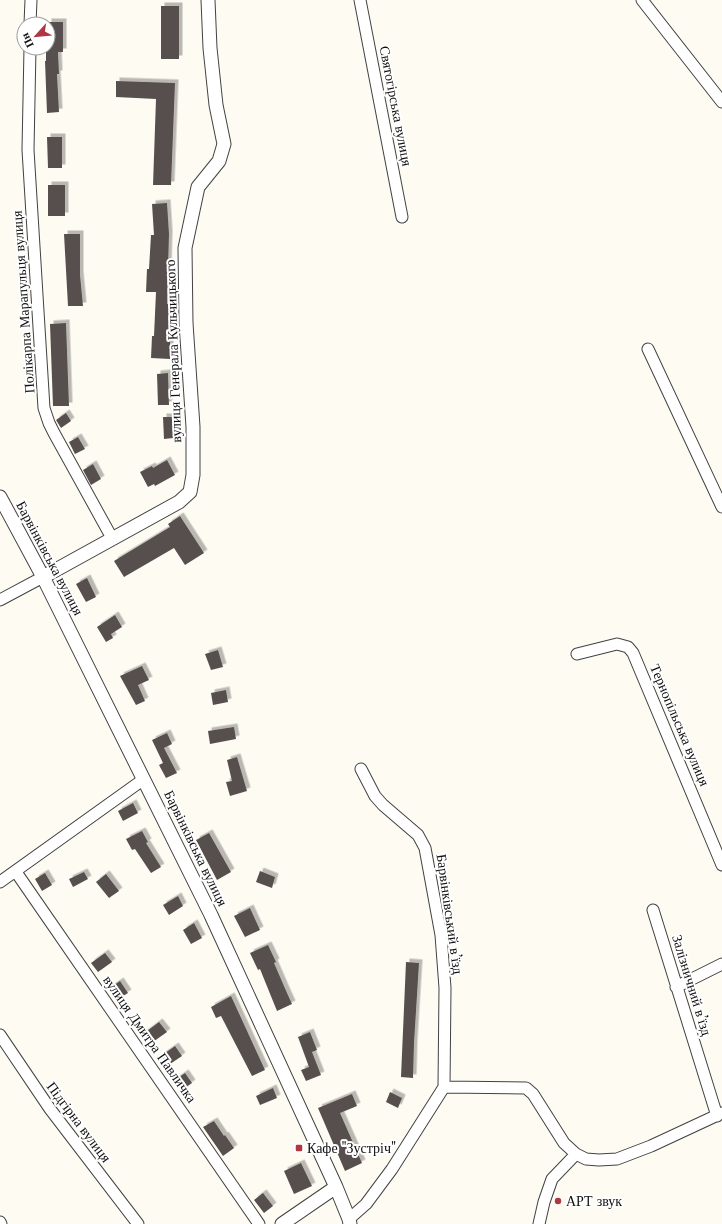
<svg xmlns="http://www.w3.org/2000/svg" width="722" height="1224" font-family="'Libre Baskerville',serif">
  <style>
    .building { fill: #56504d; filter: url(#shadow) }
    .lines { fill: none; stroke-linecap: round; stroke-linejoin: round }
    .minor-casing { stroke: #424242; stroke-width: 13 }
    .tertiary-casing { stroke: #424242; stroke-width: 15 }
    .minor { stroke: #fff; stroke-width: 11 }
    .tertiary { stroke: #fff; stroke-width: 13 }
    .poi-dot { fill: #ae3742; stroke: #fff; stroke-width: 1.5 }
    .labels { text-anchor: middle; stroke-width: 4; stroke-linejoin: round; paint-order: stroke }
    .street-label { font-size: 14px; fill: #0f0f0f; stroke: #fff }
    .poi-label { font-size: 14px; fill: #0f0f0f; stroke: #fff; text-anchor: start }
  </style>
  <defs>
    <filter id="shadow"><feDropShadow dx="3.5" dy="-3.5" stdDeviation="0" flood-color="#0004"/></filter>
  </defs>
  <rect width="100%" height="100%" fill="#fdfbf2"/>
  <path class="building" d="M 161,6 L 179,6 L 179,59 L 161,59 Z
    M 48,22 L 63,22 L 63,52 L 58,52 L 59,74 L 57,74 L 59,112 L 47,113 L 45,61 L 46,61 L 46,48 L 48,48 Z
    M 116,81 L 175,83 L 171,185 L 153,185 L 156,99 L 116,97 Z
    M 47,137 L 62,137 L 62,168 L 48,168 Z
    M 48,185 L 65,185 L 65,216 L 48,216 Z
    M 167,203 L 169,234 L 167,304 L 169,304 L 168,337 L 170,337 L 170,359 L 151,358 L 152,336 L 154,336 L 156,292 L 146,292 L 147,269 L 149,269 L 151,235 L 154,235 L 152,204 Z
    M 64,234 L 80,234 L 80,275 L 83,306 L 68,306 Z
    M 66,323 L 69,406 L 53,406 L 50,324 Z
    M 168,373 L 169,405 L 158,405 L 157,374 Z
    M 66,413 L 71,421 L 61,428 L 56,420 Z
    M 163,417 L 173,417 L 173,438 L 164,439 Z
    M 78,437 L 85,449 L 75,454 L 69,442 Z
    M 167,460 L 175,475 L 155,486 L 154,484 L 148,487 L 140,472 L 152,466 L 153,468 Z
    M 93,464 L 101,479 L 91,485 L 83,470 Z
    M 180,516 L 204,553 L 185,565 L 174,548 L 124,577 L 114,561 L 170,527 L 168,524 Z
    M 87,578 L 96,597 L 86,602 L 76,584 Z
    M 115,615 L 122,627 L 111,634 L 113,638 L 106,642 L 97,627 Z
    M 218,650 L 223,667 L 211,670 L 205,654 Z
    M 142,666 L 149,680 L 138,685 L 145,701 L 136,705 L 120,676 Z
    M 226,690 L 228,702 L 213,705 L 211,693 Z
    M 234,727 L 236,739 L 210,744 L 208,731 Z
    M 167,733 L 172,744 L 164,748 L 177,773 L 166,778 L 159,765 L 163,763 L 152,740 Z
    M 237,757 L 247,791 L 230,796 L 226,782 L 232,781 L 227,760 Z
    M 133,803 L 138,813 L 123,821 L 118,811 Z
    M 142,831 L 148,842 L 146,843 L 161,867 L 151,873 L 135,849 L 132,850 L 126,839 Z
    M 209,833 L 231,872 L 217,880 L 196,840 Z
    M 260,871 L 275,877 L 272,888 L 256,882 Z
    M 84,872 L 88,879 L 73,887 L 69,879 Z
    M 45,873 L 52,885 L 42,891 L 35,879 Z
    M 106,874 L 119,891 L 109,898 L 96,882 Z
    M 178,896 L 183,906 L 169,915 L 163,905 Z
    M 250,908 L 260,930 L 245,937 L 234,916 Z
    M 194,923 L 202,938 L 191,944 L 183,930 Z
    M 268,945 L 276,962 L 274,963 L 287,993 L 292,1004 L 277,1011 L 260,969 L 258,970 L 250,953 Z
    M 105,953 L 112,962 L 98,972 L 91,963 Z
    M 406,962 L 419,963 L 414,1043 L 413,1078 L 401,1077 Z
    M 120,981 L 128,993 L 118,999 L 110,988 Z
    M 231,996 L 265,1070 L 252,1076 L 221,1016 L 216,1018 L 211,1007 Z
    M 159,1022 L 167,1032 L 150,1044 L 143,1034 Z
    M 310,1032 L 317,1050 L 312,1052 L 321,1075 L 306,1081 L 301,1070 L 309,1067 L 298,1037 Z
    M 175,1046 L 182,1056 L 167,1066 L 161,1056 Z
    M 185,1073 L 192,1083 L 182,1090 L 175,1080 Z
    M 273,1088 L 277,1098 L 260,1105 L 256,1096 Z
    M 390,1092 L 402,1098 L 398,1108 L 386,1102 Z
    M 352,1094 L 357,1106 L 340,1113 L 362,1163 L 345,1171 L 318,1108 Z
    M 214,1121 L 224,1136 L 225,1135 L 234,1148 L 223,1156 L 203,1127 Z
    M 301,1163 L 312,1186 L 294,1194 L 284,1171 Z
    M 263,1193 L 273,1206 L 264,1213 L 254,1200 Z"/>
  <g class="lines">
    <g class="minor-casing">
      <path id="minor" d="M 360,0 L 402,217
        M 642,0 L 722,102
        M 30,24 L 31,0
        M 30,48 L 28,150 L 44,408 L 49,423 L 54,433 L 112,538
        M 648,349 L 722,507
        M 0,600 L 43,577
        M 577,654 L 617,644 L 628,647 L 633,653 L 722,865
        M 16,872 L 259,1224
        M 0,882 L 144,779
        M 653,910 L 717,1116
        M 676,987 L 722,964
        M 0,1035 L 50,1109 L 138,1224
        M 444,1087 L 526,1088 L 533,1094 L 564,1143 L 576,1154 L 586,1159 L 599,1160 L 617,1159 L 651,1146 L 722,1113
        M 349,1219 L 366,1204 L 392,1169 L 444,1087 L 445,988 L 441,935 L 425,848 L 418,835 L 383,805 L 375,796 L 361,769
        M 0,1222 L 1,1224
        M 539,1224 L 544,1202 L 552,1179 L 576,1154"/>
    </g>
    <g class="tertiary-casing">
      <path id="tertiary" d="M 0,497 L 43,577 L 211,915 L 336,1187 L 349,1219 L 350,1224
        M 43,577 L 179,502 L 190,492 L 193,475 L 193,427 L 186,323 L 185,248 L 198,187 L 219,161 L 224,144 L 216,105 L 210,48 L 208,0
        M 282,1224 L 336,1187"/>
    </g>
    <use href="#minor" class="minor"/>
    <use href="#tertiary" class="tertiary"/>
  </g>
  <g class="poi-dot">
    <rect x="295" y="1144" width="8" height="8" rx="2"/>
    <circle cx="558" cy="1201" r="4"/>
  </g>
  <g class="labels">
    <g class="street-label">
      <text transform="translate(396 106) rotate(79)" y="5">Святогірська вулиця</text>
      <text transform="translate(23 302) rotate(-94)" y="5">Полікарпа Марапульця вулиця</text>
      <text transform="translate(173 351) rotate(-92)" y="5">вулиця Генерала Кульчицького</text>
      <text transform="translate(50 558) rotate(62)" y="5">Барвінківська вулиця</text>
      <text transform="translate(680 725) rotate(67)" y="5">Тернопільська вулиця</text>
      <text transform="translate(196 848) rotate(64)" y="5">Барвінківська вулиця</text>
      <text transform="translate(450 914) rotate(82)" y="5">Барвінківський в’їзд</text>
      <text transform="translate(692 985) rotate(73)" y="5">Залізничний в’їзд</text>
      <text transform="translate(150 1039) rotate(55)" y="5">вулиця Дмитра Павличка</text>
      <text transform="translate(79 1122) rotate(53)" y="5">Підгірна вулиця</text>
    </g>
    <g class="poi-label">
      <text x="307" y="1153">Кафе "Зустріч"</text>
      <text x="566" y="1206">АРТ звук</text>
    </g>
  </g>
  <g transform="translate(36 36) rotate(243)"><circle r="19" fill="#ffffff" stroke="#9f9f9f"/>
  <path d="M0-3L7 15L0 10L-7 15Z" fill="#ae3742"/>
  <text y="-6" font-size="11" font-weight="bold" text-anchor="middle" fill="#0f0f0f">Пн</text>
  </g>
</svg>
